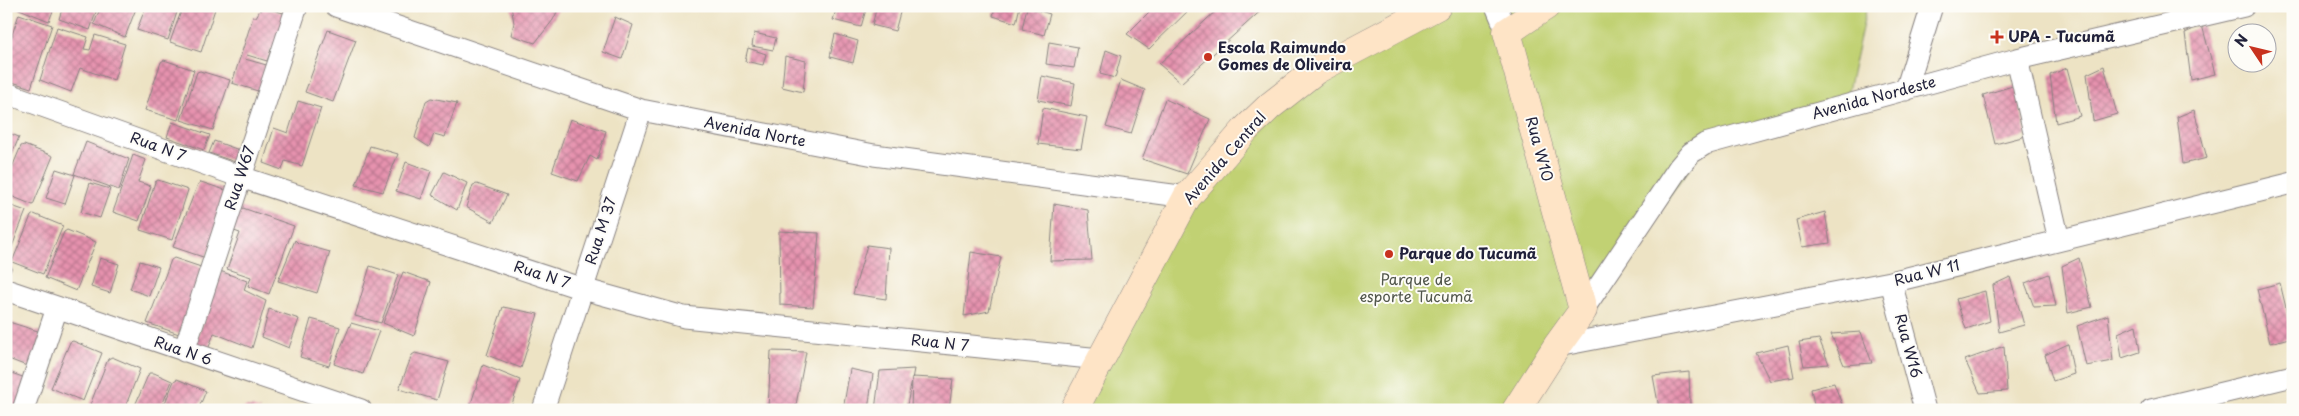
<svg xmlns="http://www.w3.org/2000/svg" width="2299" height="416" font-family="'Playpen Sans',sans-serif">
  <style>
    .green { fill: #c1d173; stroke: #727a57 }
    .building { fill: url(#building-cross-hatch) }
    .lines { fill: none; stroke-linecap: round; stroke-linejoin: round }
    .street-casing { stroke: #888280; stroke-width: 23 }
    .secondary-casing { stroke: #888280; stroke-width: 29 }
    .street { stroke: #fff; stroke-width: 21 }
    .secondary { stroke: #fee4c6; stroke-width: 28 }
    .poi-dot { fill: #c8321e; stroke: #fdfcf7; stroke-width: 2 }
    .labels { text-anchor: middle; stroke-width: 4; stroke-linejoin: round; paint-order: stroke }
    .poi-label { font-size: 15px; font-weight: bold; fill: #22223b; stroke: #fdfcf7; text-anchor: start }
    .street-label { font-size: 15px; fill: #22223b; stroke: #fdfcf7 }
    .park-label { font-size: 15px; fill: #52574c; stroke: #fdfcf7 }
  </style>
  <defs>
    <pattern id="building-cross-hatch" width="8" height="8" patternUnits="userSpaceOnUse" patternTransform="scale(1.25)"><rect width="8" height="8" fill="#e692ae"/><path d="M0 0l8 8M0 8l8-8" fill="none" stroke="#ba778f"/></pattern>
  </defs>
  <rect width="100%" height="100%" fill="#fdfcf7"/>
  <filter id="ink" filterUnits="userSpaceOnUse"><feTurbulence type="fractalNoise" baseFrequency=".02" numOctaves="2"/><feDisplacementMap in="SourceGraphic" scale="10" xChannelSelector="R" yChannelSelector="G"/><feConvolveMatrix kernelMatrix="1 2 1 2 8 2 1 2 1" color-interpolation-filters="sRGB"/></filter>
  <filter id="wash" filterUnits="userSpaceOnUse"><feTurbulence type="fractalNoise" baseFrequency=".0096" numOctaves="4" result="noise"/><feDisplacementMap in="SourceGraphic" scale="20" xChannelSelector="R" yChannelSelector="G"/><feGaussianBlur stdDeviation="1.12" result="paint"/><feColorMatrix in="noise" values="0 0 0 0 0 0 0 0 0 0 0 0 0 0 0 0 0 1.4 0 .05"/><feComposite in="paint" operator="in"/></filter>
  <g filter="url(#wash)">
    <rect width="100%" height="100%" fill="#ede3c4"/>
    <path class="green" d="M 1423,6 L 1867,6 L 1847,95 L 1708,143 L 1516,410 L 1074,410 L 1187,197 L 1250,126 Z"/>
    <g id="blocks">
      <path class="building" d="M 18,6 L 55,6 L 49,21 L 17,8 Z
        M 63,6 L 98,6 L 90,30 L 59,19 Z
        M 101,6 L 137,6 L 125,37 L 94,24 Z
        M 146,6 L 179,6 L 168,40 L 137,30 Z
        M 183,6 L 216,6 L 201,52 L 170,42 Z
        M 511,6 L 560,6 L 553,20 L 535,43 L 511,35 L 514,23 Z
        M 837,6 L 867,6 L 861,27 L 833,20 Z
        M 877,6 L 901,9 L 895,31 L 872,25 Z
        M 995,6 L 1020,6 L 1016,23 L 993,16 Z
        M 1155,6 L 1193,6 L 1149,49 L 1127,34 Z
        M 1221,6 L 1266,6 L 1181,83 L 1159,64 Z
        M 262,7 L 287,14 L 275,50 L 272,47 L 267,61 L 247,55 L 245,59 L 270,66 L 261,92 L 232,83 L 253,17 L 256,17 Z
        M 1027,7 L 1050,14 L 1044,35 L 1022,29 Z
        M 19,14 L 52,25 L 31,88 L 6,80 L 6,43 L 9,44 Z
        M 615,17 L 633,25 L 622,59 L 603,52 Z
        M 2202,25 L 2215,74 L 2191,80 L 2185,33 Z
        M 57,27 L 88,37 L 84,49 L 90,50 L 95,35 L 125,44 L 114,80 L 80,68 L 71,92 L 40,80 Z
        M 328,30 L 356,40 L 333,102 L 305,92 Z
        M 754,33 L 776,38 L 773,50 L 752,46 Z
        M 835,34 L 858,41 L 853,63 L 830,57 Z
        M 1049,42 L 1078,47 L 1074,68 L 1046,64 Z
        M 748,48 L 766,54 L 763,65 L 745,61 Z
        M 1106,50 L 1121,56 L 1115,78 L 1100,74 Z
        M 785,56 L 806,61 L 803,92 L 782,87 Z
        M 164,60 L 194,70 L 178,120 L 145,110 L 161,62 Z
        M 2104,66 L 2117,114 L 2093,121 L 2087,74 Z
        M 2067,68 L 2080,116 L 2056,123 L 2050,75 Z
        M 200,71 L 230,80 L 213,130 L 181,120 L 197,72 Z
        M 1042,76 L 1075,83 L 1071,106 L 1038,100 Z
        M 1121,80 L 1145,90 L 1131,134 L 1106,127 Z
        M 2016,85 L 2026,136 L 1995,144 L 1983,95 Z
        M 431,98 L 457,103 L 445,137 L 434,134 L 429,147 L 415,138 L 426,101 Z
        M 1165,99 L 1210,119 L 1187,174 L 1142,159 Z
        M 298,101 L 321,108 L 302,166 L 285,161 L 282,170 L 263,163 L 274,128 L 288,133 Z
        M 1043,108 L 1087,117 L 1081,149 L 1038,144 Z
        M 2194,110 L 2207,158 L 2183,164 L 2177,117 Z
        M 570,119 L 606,131 L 597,160 L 590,156 L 578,181 L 552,172 Z
        M 172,122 L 210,135 L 204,150 L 167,137 Z
        M 6,132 L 19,137 L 6,169 Z
        M 214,141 L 245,152 L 241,164 L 209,153 Z
        M 86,142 L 129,159 L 119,190 L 74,174 Z
        M 24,145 L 53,156 L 33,205 L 6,194 L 6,182 L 21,146 Z
        M 370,146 L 398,154 L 383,192 L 356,185 Z
        M 133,155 L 146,160 L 138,182 L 151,186 L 139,221 L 113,212 Z
        M 406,162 L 431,171 L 421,199 L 396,191 Z
        M 56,169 L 75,175 L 65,204 L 46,198 Z
        M 444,172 L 467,183 L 457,210 L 432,195 Z
        M 158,180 L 188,190 L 172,240 L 140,230 L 155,182 Z
        M 201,182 L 231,192 L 206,258 L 173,247 L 198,184 Z
        M 90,183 L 110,189 L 100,218 L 81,212 Z
        M 477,184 L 507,195 L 493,222 L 466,207 L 473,185 Z
        M 6,204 L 26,211 L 6,262 Z
        M 1054,204 L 1088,210 L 1092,260 L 1050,261 Z
        M 240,207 L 294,226 L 269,294 L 248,286 L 251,277 L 227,269 L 240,233 L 231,230 Z
        M 1825,212 L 1830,243 L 1802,247 L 1796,220 Z
        M 34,214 L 63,226 L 43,274 L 12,262 L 31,216 Z
        M 67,230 L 96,242 L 76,291 L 45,278 L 64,232 Z
        M 779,231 L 819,233 L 813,307 L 780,305 Z
        M 295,240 L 298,243 L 330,252 L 317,293 L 278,281 Z
        M 867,245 L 889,248 L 886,299 L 853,294 Z
        M 971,252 L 1001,257 L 989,311 L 964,316 Z
        M 100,258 L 119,264 L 110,293 L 91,287 Z
        M 174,258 L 204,268 L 179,334 L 147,323 L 171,260 Z
        M 2079,258 L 2092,307 L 2068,313 L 2062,266 Z
        M 140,261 L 159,267 L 149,296 L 130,289 Z
        M 6,263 L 12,267 L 6,282 Z
        M 370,266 L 398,275 L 381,323 L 355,316 Z
        M 220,271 L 247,281 L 244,290 L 266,301 L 252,348 L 214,333 L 208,350 L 194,346 Z
        M 403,272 L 431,282 L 414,336 L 383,323 Z
        M 2049,274 L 2056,306 L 2034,307 L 2025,283 Z
        M 2010,277 L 2024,325 L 1999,332 L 1993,285 Z
        M 2280,283 L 2293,337 L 2270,343 L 2257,289 Z
        M 1985,291 L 1990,321 L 1966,329 L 1956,299 Z
        M 503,307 L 538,314 L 521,368 L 487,355 Z
        M 269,309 L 299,319 L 289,348 L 262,337 Z
        M 2108,315 L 2113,361 L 2086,366 L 2077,326 Z
        M 311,319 L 340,327 L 329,366 L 300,357 Z
        M 6,321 L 44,333 L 32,368 L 6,358 Z
        M 351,323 L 379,331 L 363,374 L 334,364 Z
        M 2136,325 L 2140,352 L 2122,358 L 2118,333 Z
        M 1861,332 L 1872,363 L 1844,365 L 1831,334 Z
        M 1819,339 L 1829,364 L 1804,366 L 1799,342 Z
        M 73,341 L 102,353 L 83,401 L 51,388 L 70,342 Z
        M 2068,344 L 2074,374 L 2053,381 L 2045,355 Z
        M 1788,345 L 1794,377 L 1770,381 L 1756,353 Z
        M 2004,346 L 2007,391 L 1980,393 L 1965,360 Z
        M 771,351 L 806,352 L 795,410 L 768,409 Z
        M 415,353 L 449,362 L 437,400 L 399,389 L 412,355 Z
        M 112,357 L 140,369 L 124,410 L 101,410 L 90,405 L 108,359 Z
        M 483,365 L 520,380 L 510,410 L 469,410 Z
        M 850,369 L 873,374 L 868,410 L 843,410 Z
        M 914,369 L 906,410 L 875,410 L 880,371 Z
        M 6,371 L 28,379 L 17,410 L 6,410 Z
        M 1689,372 L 1690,405 L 1659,408 L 1653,376 Z
        M 149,373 L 154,373 L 172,381 L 160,410 L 133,410 Z
        M 912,377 L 953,379 L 949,410 L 911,410 Z
        M 177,379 L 206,391 L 198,410 L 162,410 L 174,381 Z
        M 1834,383 L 1844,410 L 1815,410 L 1811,389 Z
        M 1800,406 L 1801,410 L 1789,410 L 1789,409 Z
        M 245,407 L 252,407 L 261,410 L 243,410 Z"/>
    </g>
  </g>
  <g filter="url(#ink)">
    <use href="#blocks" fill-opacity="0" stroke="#888280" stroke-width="1"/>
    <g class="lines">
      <g class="street-casing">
        <path id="street" d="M 336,6 L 641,110 L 874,155 L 1187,197
          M 1496,6 L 1507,32
          M 2017,59 L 2059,240
          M 1906,90 L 1932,6
          M 6,93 L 241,177 L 583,289 L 684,317 L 1100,359
          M 1891,282 L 1925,410
          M 6,290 L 361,410
          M 1583,310 L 1679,167 L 1691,153 L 1705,144 L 2017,59 L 2244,6
          M 1557,346 L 1891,282 L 2293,183
          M 184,351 L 297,6
          M 23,410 L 57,308
          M 543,410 L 641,110
          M 2151,410 L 2293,376"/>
      </g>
      <g class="secondary-casing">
        <path id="secondary" d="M 1074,410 L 1187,197 L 1246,129 L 1270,106 L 1316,70 L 1437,6
          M 1516,410 L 1557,346 L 1583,310 L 1507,32 L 1546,6"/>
      </g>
      <use href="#street" class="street"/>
      <use href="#secondary" class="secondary"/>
    </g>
  </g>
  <g class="poi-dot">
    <path d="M1994.5 29.5h5v5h5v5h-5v5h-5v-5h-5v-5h5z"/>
    <circle cx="1208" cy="57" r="5"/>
    <circle cx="1389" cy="254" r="5"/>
  </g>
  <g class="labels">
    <g class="poi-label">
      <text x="2008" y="42">UPA - Tucumã</text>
      <text x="1218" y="53">Escola Raimundo<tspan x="1218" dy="17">Gomes de Oliveira</tspan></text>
      <text x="1399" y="259">Parque do Tucumã</text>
    </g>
    <g class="street-label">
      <text transform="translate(1874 98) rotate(-15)" y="5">Avenida Nordeste</text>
      <text transform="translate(755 132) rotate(11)" y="5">Avenida Norte</text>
      <text transform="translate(158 147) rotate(20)" y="5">Rua N 7</text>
      <text transform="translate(1539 149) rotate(75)" y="5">Rua W10</text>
      <text transform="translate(1225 158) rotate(-49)" y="5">Avenida Central</text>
      <text transform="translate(240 178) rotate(-72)" y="5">Rua W67</text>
      <text transform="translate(601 231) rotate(-72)" y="5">Rua M 37</text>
      <text transform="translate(1927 273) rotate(-14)" y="5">Rua W 11</text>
      <text transform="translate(542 275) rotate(18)" y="5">Rua N 7</text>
      <text transform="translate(940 343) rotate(6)" y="5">Rua N 7</text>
      <text transform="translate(1908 346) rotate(75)" y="5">Rua W16</text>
      <text transform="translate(183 351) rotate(19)" y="5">Rua N 6</text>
    </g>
    <g class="park-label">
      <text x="1416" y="285">Parque de<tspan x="1416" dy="17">esporte Tucumã</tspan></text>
    </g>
  </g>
  <rect width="2299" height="416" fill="none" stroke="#fdfcf7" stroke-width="25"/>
  <g transform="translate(2252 48) rotate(305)"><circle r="24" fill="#fdfcf7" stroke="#a5a5ac"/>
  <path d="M0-4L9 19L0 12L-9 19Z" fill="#c8321e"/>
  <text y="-8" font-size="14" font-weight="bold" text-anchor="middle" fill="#22223b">N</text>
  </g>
</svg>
